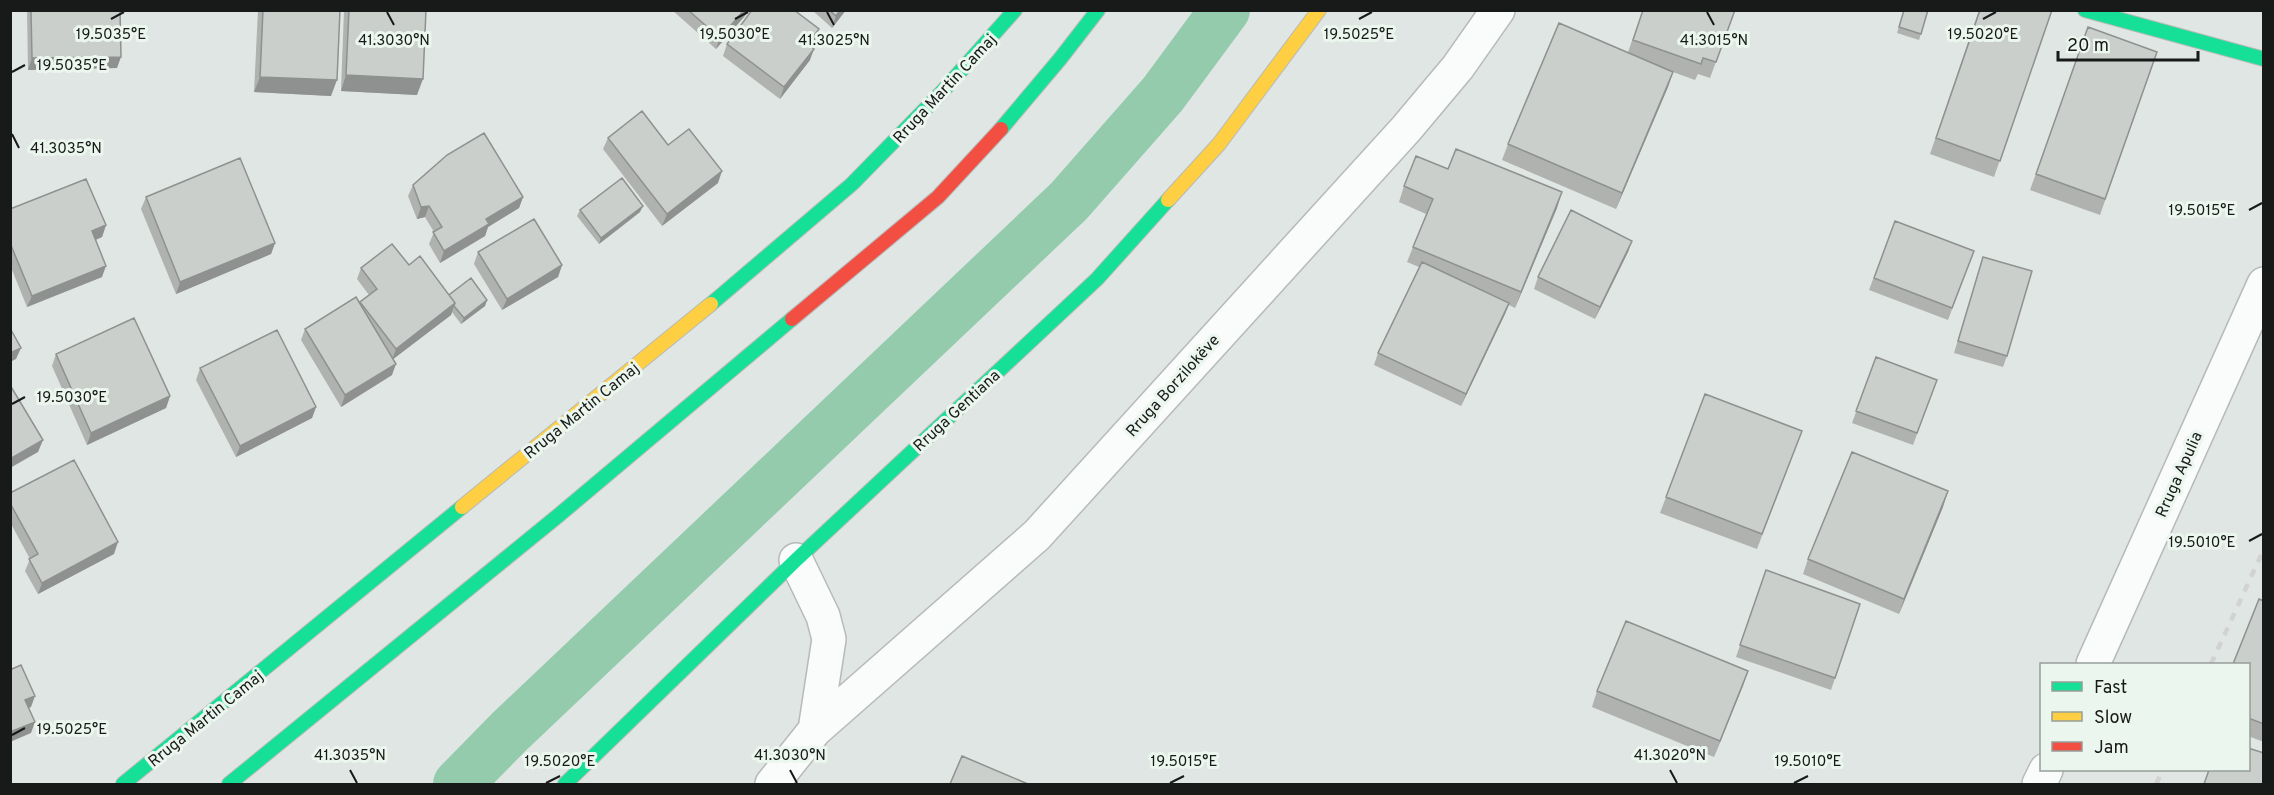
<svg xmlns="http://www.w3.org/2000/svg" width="2274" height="795" font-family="Overpass,sans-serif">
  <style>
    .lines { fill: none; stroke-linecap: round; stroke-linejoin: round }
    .canal { stroke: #94cbad; stroke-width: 50 }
    .street-casing { stroke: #b6bab8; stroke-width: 36 }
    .fast-casing { stroke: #b6bab8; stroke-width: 16 }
    .slow-casing { stroke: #b6bab8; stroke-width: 16 }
    .jam-casing { stroke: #b6bab8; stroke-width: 16 }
    .street { stroke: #fafbfb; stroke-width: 33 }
    .fast { stroke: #16e098; stroke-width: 14 }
    .slow { stroke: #ffcf43; stroke-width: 14 }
    .jam { stroke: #f24e42; stroke-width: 14 }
    .rail { stroke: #d1d2d1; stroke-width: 4.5; stroke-dasharray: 8 8; stroke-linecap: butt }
    .wall { fill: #afb2af }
    .shaded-wall { fill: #8e918f }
    .building { fill: #cbcfcc; stroke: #8e918f; stroke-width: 1.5 }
    .ticks { fill: none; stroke: #171a18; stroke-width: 2 }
    .labels { text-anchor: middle; stroke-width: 6; stroke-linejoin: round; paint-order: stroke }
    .street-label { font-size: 16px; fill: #171a18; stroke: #ebf6ef }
    .ticks-label { font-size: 15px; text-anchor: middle; fill: #171a18; stroke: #ebf6ef; stroke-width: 6; stroke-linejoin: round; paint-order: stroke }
  </style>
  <rect width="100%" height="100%" fill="#e0e6e3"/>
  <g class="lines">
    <path class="canal" d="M 458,784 L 509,732 L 1069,201 L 1163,94 L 1225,10"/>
    <g class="street-casing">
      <path id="street" d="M 2093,664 L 2264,284
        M 815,730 L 1037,535 L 1406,129 L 1458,67 L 1498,10
        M 772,784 L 815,730 L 829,639 L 823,616 L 796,560
        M 2039,784 L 2046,770"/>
    </g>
    <g class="fast-casing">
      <path id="fast" d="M 2085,10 L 2264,59
        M 1001,129 L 1060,59 L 1098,10
        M 711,304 L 852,184 L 941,93 L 1015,10
        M 123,784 L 462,507
        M 229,784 L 559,515 L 792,319
        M 565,784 L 796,560 L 1097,279 L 1168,200"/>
    </g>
    <g class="slow-casing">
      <path id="slow" d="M 1168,200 L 1219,144 L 1319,10
        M 462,507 L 711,304"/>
    </g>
    <g class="jam-casing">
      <path id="jam" d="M 792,319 L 938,197 L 1001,129"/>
    </g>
    <use href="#street" class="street"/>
    <use href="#fast" class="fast"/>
    <use href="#slow" class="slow"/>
    <use href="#jam" class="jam"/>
    <path class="rail" d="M 2211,664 L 2264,549
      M 2156,784 L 2163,770"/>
  </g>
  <path class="wall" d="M 27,10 L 120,10 L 117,68 L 28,70 Z
    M 258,10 L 340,10 L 331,96 L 254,92 Z
    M 344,10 L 426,10 L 417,95 L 341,91 Z
    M 672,10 L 750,10 L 716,49 Z
    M 812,10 L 846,10 L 832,28 Z
    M 1643,10 L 1735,10 L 1710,78 L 1698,74 L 1695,80 L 1673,72 L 1668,87 L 1616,209 L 1502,160 L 1508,144 L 1628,52 Z
    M 1904,10 L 1928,10 L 1919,40 L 1897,33 Z
    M 1979,10 L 2052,10 L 1994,177 L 1930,154 Z
    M 2088,27 L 2157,52 L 2100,215 L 2030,190 Z
    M 815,41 L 811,47 L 810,60 L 780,99 L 723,56 L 727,44 Z
    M 608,138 L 718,183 L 662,226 L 603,149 Z
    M 1448,169 L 1557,208 L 1515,308 L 1509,305 L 1505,314 L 1461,406 L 1374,365 L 1378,353 L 1419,267 L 1407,262 L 1426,214 L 1399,202 L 1404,186 Z
    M 413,185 L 523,197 L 519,208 L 488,227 L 485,236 L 440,263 L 429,244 L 434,232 L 425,217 L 417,219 L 408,196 Z
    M 146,197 L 275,243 L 271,254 L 176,294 L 141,209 Z
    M 10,209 L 106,225 L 102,237 L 96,240 L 102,277 L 27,307 L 10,265 Z
    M 580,210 L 640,212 L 599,244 L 577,216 Z
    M 1895,221 L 1974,251 L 1948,320 L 1869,290 Z
    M 1632,241 L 1628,252 L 1595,319 L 1534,289 L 1538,277 Z
    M 478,252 L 562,265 L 558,277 L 502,310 L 474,264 Z
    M 1983,257 L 2007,356 L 2003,367 L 1954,353 Z
    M 409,265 L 449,295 L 487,300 L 485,306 L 461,324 L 452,312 L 451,315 L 393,359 L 392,375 L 341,407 L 301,340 L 305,329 L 360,303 L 369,295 L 357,279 L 361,268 Z
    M 56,354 L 170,396 L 166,408 L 87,445 L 52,366 Z
    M 1876,357 L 1937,380 L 1913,445 L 1852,423 Z
    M 200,368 L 316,407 L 312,418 L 236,457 L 196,380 Z
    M 1705,394 L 1802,431 L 1757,549 L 1660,513 Z
    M 10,493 L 114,554 L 38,594 L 25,571 L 30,559 L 10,522 Z
    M 1943,507 L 1899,614 L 1803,574 L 1808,559 Z
    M 1766,570 L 1860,604 L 1831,690 L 1736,657 Z
    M 2264,601 L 2264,742 L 2248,736 L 2248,664 Z
    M 1748,671 L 1714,757 L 1592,707 L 1597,691 Z"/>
  <path class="shaded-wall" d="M 744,10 L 750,10 L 716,49 L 720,38 Z
    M 840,10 L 846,10 L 832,28 L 836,16 Z
    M 819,29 L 815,41 L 804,56 L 808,44 Z
    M 814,49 L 810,60 L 780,99 L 784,87 Z
    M 121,57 L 117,68 L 28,70 L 32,58 Z
    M 1673,72 L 1668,87 L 1616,209 L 1622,193 Z
    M 346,75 L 423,79 L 417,95 L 341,91 Z
    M 260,77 L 337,80 L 331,96 L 254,92 Z
    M 722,171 L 718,183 L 662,226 L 667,214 Z
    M 1562,192 L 1557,208 L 1515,308 L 1521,292 Z
    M 523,197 L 519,208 L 488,227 L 485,236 L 440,263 L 444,251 L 486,219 Z
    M 429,206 L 425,217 L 417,219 L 421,207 Z
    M 643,206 L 640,212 L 599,244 L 601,238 Z
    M 106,225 L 102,237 L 88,243 L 92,231 Z
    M 1632,241 L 1628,252 L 1595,319 L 1600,307 Z
    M 275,243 L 271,254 L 176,294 L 180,282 Z
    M 562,265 L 558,277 L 502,310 L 507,299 Z
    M 106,266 L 102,277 L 27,307 L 32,296 Z
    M 487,300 L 485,306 L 461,324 L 464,318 Z
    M 455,303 L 451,315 L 392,360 L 396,349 Z
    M 1509,303 L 1505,314 L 1461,406 L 1466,394 Z
    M 21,348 L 16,359 L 10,362 L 10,353 Z
    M 396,364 L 392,375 L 341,407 L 345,395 Z
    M 170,396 L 166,408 L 87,445 L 91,433 Z
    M 316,407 L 312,418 L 236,457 L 240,446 Z
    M 43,440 L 38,452 L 10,468 L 10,459 Z
    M 1948,491 L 1943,507 L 1899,614 L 1904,599 Z
    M 118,542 L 114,554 L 38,594 L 42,583 Z
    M 1748,671 L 1743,686 L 1714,757 L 1720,741 Z
    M 35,696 L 31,707 L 21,712 L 25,700 Z
    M 35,722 L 31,733 L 10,742 L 10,732 Z"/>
  <path class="building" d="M 31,10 L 120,10 L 121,57 L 32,58 Z
    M 263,10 L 340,10 L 337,80 L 260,77 Z
    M 349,10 L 426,10 L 423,79 L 346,75 Z
    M 688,10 L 744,10 L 720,38 Z
    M 752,10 L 794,10 L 819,29 L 808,44 L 814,49 L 784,87 L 727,44 Z
    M 829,10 L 840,10 L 836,16 Z
    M 1643,10 L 1735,10 L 1716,62 L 1703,58 L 1701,64 L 1633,40 Z
    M 1904,10 L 1928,10 L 1921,34 L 1899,27 Z
    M 1980,10 L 2052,10 L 2000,161 L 1936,138 Z
    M 1559,23 L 1673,72 L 1622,193 L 1508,144 Z
    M 2088,27 L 2157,52 L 2105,199 L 2036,174 Z
    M 642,111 L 668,145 L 689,129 L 722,171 L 667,214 L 608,138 Z
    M 484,133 L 523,197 L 486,219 L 489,224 L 444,251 L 433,232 L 442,227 L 429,206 L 421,207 L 413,185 L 447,155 Z
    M 1456,149 L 1562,192 L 1521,292 L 1413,247 L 1433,199 L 1404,186 L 1416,156 L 1448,169 Z
    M 240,158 L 275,243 L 180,282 L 146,197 Z
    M 622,178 L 643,206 L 601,238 L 580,210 Z
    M 86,179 L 106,225 L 92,231 L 106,266 L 32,296 L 10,243 L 10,209 Z
    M 1571,210 L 1632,241 L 1600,307 L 1538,277 Z
    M 534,219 L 562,265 L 507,299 L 478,252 Z
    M 1895,221 L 1974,251 L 1952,308 L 1874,278 Z
    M 392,244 L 409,265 L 420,256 L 455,303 L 396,349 L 360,302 L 377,289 L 361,268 Z
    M 1983,257 L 2032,271 L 2007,356 L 1958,341 Z
    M 1422,262 L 1509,303 L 1466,394 L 1378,353 Z
    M 471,278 L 487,300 L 464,318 L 454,306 L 455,303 L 449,295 Z
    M 356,297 L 396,364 L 345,395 L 305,329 Z
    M 134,318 L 170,396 L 91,433 L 56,354 Z
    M 10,328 L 21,348 L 10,353 Z
    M 277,330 L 316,407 L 240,446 L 200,368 Z
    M 1876,357 L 1937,380 L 1917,433 L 1856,411 Z
    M 10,385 L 43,440 L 10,459 Z
    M 1705,394 L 1802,431 L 1762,534 L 1666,497 Z
    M 1852,452 L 1948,491 L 1904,599 L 1808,559 Z
    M 74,460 L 118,542 L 42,583 L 29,559 L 38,554 L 10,503 L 10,493 Z
    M 1766,570 L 1860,604 L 1835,678 L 1740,645 Z
    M 2259,599 L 2264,601 L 2264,724 L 2248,718 L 2248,664 L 2233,664 Z
    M 1626,621 L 1748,671 L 1720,741 L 1597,691 Z
    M 21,665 L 35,696 L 25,700 L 35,722 L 10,732 L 10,666 L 12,669 Z
    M 2248,748 L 2264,753 L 2264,784 L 2204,784 L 2209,770 L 2248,770 Z
    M 962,756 L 1028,784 L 950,784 Z"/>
  <path class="ticks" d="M 387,12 L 394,25M 827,12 L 834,25M 1707,12 L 1714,25M 111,19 L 124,12M 735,19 L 748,12M 1359,19 L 1372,12M 1983,19 L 1996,12M 12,72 L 25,65M 12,134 L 19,148M 2249,210 L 2262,203M 12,404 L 25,397M 2249,541 L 2262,534M 12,735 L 25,728M 350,770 L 357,783M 790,770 L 797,783M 1670,770 L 1677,783M 546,783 L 560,776M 1170,783 L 1184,776M 1794,783 L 1808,776"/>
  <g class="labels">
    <g class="street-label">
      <text transform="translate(944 88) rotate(-47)" y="6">Rruga Martin Camaj</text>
      <text transform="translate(1172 385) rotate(-48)" y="6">Rruga Borzilokëve</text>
      <text transform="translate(581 410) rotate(-39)" y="6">Rruga Martin Camaj</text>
      <text transform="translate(956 410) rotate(-43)" y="6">Rruga Gentiana</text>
      <text transform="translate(2178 474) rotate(-66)" y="6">Rruga Apulia</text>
      <text transform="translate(205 718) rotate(-39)" y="6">Rruga Martin Camaj</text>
    </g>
  </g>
  <g class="ticks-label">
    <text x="1359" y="39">19.5025°E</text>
    <text x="111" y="39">19.5035°E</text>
    <text x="735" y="39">19.5030°E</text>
    <text x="1983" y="39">19.5020°E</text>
    <text x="394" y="45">41.3030°N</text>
    <text x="834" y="45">41.3025°N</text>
    <text x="1714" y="45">41.3015°N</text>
    <text x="72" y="70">19.5035°E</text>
    <text x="66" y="153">41.3035°N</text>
    <text x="2202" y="215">19.5015°E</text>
    <text x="72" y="402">19.5030°E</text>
    <text x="2202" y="547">19.5010°E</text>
    <text x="72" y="734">19.5025°E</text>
    <text x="350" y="760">41.3035°N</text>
    <text x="790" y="760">41.3030°N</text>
    <text x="1670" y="760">41.3020°N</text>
    <text x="560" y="766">19.5020°E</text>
    <text x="1184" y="766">19.5015°E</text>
    <text x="1808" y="766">19.5010°E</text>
  </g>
  <rect width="2274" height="795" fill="none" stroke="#171a18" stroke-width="24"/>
  <rect x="2040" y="663" width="210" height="108" fill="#ebf6ef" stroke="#969e99" stroke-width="1.5"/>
  <rect x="2052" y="682" width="30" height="9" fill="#16e098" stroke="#969e99" stroke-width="1.5"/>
  <text x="2094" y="693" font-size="18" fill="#171a18">Fast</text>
  <rect x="2052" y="712" width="30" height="9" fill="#ffcf43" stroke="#969e99" stroke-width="1.5"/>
  <text x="2094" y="723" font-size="18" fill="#171a18">Slow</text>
  <rect x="2052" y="742" width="30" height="9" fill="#f24e42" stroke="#969e99" stroke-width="1.5"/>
  <text x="2094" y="753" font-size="18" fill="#171a18">Jam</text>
  <path d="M2058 51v9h140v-9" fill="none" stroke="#171a18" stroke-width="3"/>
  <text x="2067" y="51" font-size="18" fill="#171a18" stroke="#ebf6ef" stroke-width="4.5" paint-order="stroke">20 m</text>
</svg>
